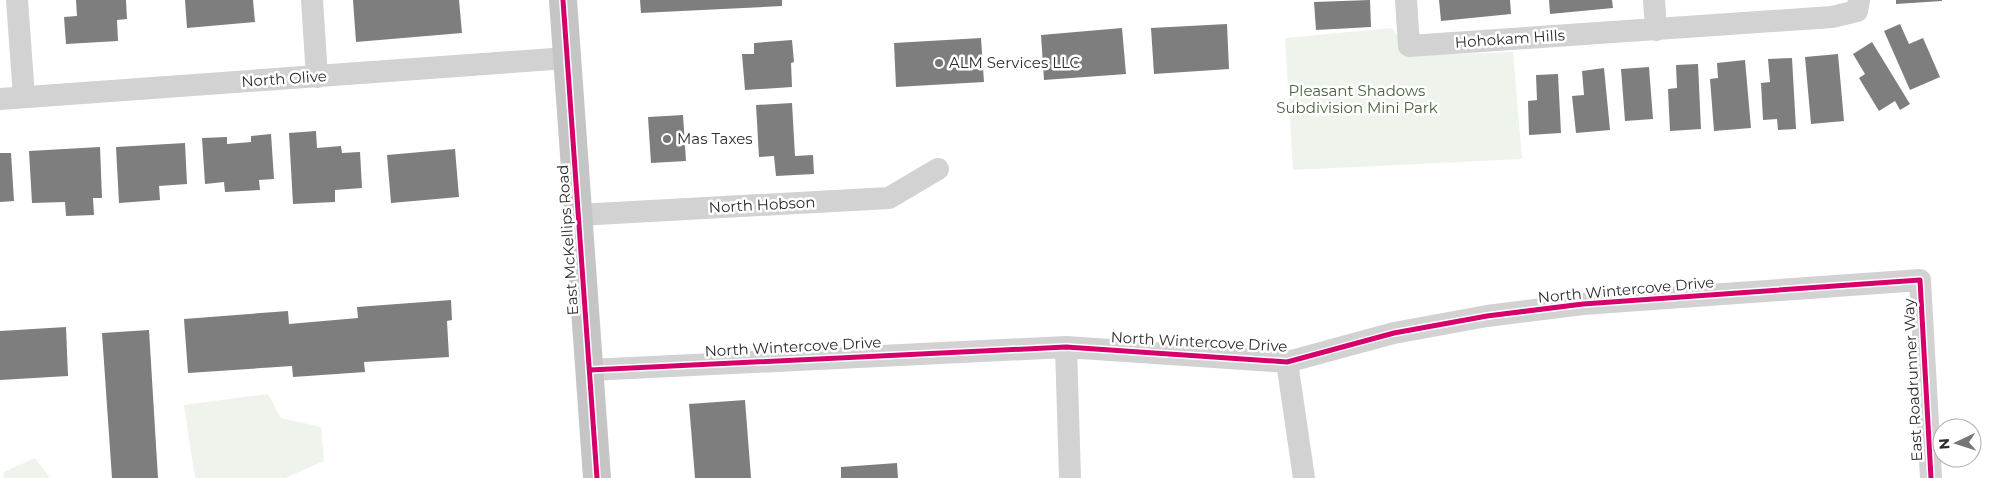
<svg xmlns="http://www.w3.org/2000/svg" width="1992" height="478" font-family="Montserrat,sans-serif">
  <style>
    .green { fill: #eef3ec }
    .building { fill: #7e7e7e }
    .lines { fill: none; stroke-linecap: round; stroke-linejoin: round }
    .street { stroke: #d2d2d2; stroke-width: 22 }
    .primary { stroke: #c5c5c5; stroke-width: 28 }
    .cycleway-casing { stroke: #fff; stroke-width: 8 }
    .cycleway { stroke: #d6006c; stroke-width: 5 }
    .poi-dot { fill: #767676; stroke: #fff; stroke-width: 2 }
    .labels { text-anchor: middle; stroke-width: 5; stroke-linejoin: round; paint-order: stroke }
    .street-label { font-size: 15px; fill: #2d2d2d; stroke: #fff }
    .poi-label { font-size: 15px; fill: #2d2d2d; stroke: #fff; text-anchor: start }
    .park-label { font-size: 15px; fill: #4b6340; stroke: #fff }
  </style>
  <rect width="100%" height="100%" fill="#fff"/>
  <path class="green" d="M 1392,28 L 1403,44 L 1420,55 L 1513,52 L 1522,159 L 1293,170 L 1285,38 Z
    M 268,394 L 281,418 L 321,427 L 324,461 L 285,478 L 195,478 L 184,405 Z
    M 35,458 L 50,478 L 3,478 L 4,472 Z"/>
  <path class="building" d="M 76,0 L 126,0 L 127,19 L 117,20 L 118,41 L 66,44 L 64,17 L 77,16 Z
    M 185,0 L 253,0 L 255,22 L 187,28 Z
    M 353,0 L 459,0 L 462,33 L 356,42 Z
    M 640,0 L 782,0 L 782,6 L 641,13 Z
    M 1370,0 L 1371,27 L 1316,30 L 1314,2 Z
    M 1439,0 L 1510,0 L 1511,14 L 1441,21 Z
    M 1549,0 L 1612,0 L 1613,8 L 1550,14 Z
    M 1896,0 L 1942,0 L 1942,1 L 1896,4 Z
    M 1227,24 L 1229,69 L 1154,74 L 1151,28 Z
    M 1900,24 L 1909,44 L 1923,38 L 1940,77 L 1910,90 L 1884,31 Z
    M 1122,28 L 1126,74 L 1044,80 L 1041,35 Z
    M 981,38 L 984,82 L 896,87 L 894,43 Z
    M 792,40 L 794,62 L 791,63 L 792,87 L 745,90 L 742,54 L 754,54 L 754,43 Z
    M 1872,42 L 1910,104 L 1900,110 L 1895,101 L 1879,111 L 1859,78 L 1865,74 L 1853,54 Z
    M 1838,54 L 1844,121 L 1811,124 L 1805,57 Z
    M 1792,58 L 1796,129 L 1778,130 L 1777,119 L 1763,120 L 1761,83 L 1770,82 L 1768,59 Z
    M 1745,60 L 1751,128 L 1714,131 L 1710,79 L 1718,78 L 1717,63 Z
    M 1698,64 L 1701,129 L 1670,131 L 1668,89 L 1677,88 L 1676,65 Z
    M 1649,67 L 1653,119 L 1625,121 L 1621,69 Z
    M 1604,68 L 1610,130 L 1576,133 L 1572,96 L 1584,95 L 1582,71 Z
    M 1558,74 L 1561,133 L 1529,135 L 1528,101 L 1537,100 L 1536,75 Z
    M 792,103 L 795,156 L 813,155 L 814,174 L 776,176 L 774,156 L 759,157 L 756,105 Z
    M 683,115 L 686,161 L 651,163 L 648,117 Z
    M 316,131 L 317,148 L 341,146 L 342,153 L 360,152 L 362,188 L 335,190 L 335,202 L 293,204 L 289,133 Z
    M 271,134 L 274,179 L 259,180 L 260,190 L 225,192 L 224,182 L 205,184 L 202,138 L 227,137 L 227,144 L 251,142 L 251,136 Z
    M 185,143 L 187,184 L 159,186 L 160,200 L 119,203 L 116,147 Z
    M 100,147 L 102,198 L 93,198 L 94,215 L 66,216 L 65,202 L 32,203 L 29,151 Z
    M 455,149 L 459,197 L 391,203 L 387,155 Z
    M 0,153 L 11,153 L 14,201 L 0,202 Z
    M 451,300 L 452,320 L 447,321 L 449,357 L 364,362 L 365,372 L 293,377 L 292,366 L 188,373 L 184,319 L 288,311 L 289,324 L 358,318 L 357,307 Z
    M 66,327 L 68,376 L 0,380 L 0,331 Z
    M 149,330 L 158,478 L 112,478 L 102,333 Z
    M 745,400 L 751,478 L 695,478 L 689,404 Z
    M 897,463 L 898,478 L 841,478 L 841,467 Z"/>
  <g class="lines">
    <path class="street" d="M 17,0 L 24,97
      M 312,0 L 317,77
      M 1406,0 L 1409,46 L 1832,17 L 1857,11 L 1859,0
      M 1654,0 L 1656,30
      M 0,99 L 567,58
      M 578,215 L 889,198 L 938,169
      M 1066,347 L 1070,478
      M 1287,362 L 1304,478
      M 590,370 L 1066,347 L 1287,362 L 1394,333 L 1487,316 L 1583,304 L 1920,280 L 1931,478"/>
    <path class="primary" d="M 563,0 L 597,478"/>
    <g class="cycleway-casing">
      <path id="cycleway" d="M 563,0 L 597,478
        M 590,370 L 1066,347 L 1287,362 L 1394,333 L 1487,316 L 1583,304 L 1920,280 L 1931,478"/>
    </g>
    <use href="#cycleway" class="cycleway"/>
  </g>
  <g class="poi-dot">
    <circle cx="939" cy="63" r="5"/>
    <circle cx="667" cy="139" r="5"/>
  </g>
  <g class="labels">
    <g class="street-label">
      <text transform="translate(1510 39) rotate(-4)" y="5">Hohokam Hills</text>
      <text transform="translate(284 79) rotate(-4)" y="5">North Olive</text>
      <text transform="translate(762 205) rotate(-3)" y="5">North Hobson</text>
      <text transform="translate(568 240) rotate(-94)" y="5">East McKellips Road</text>
      <text transform="translate(1626 290) rotate(-5)" y="5">North Wintercove Drive</text>
      <text transform="translate(1199 342) rotate(3)" y="5">North Wintercove Drive</text>
      <text transform="translate(793 347) rotate(-3)" y="5">North Wintercove Drive</text>
      <text transform="translate(1913 380) rotate(-93)" y="5">East Roadrunner Way</text>
    </g>
    <g class="poi-label">
      <text x="949" y="68">ALM Services LLC</text>
      <text x="677" y="144">Mas Taxes</text>
    </g>
    <g class="park-label">
      <text x="1357" y="96">Pleasant Shadows<tspan x="1357" dy="17">Subdivision Mini Park</tspan></text>
    </g>
  </g>
  <g transform="translate(1957 443) rotate(266)"><circle r="24" fill="#ffffff" stroke="#ababab"/>
  <path d="M0-4L9 19L0 12L-9 19Z" fill="#767676"/>
  <text y="-8" font-size="14" font-weight="bold" text-anchor="middle" fill="#2d2d2d">N</text>
  </g>
</svg>
